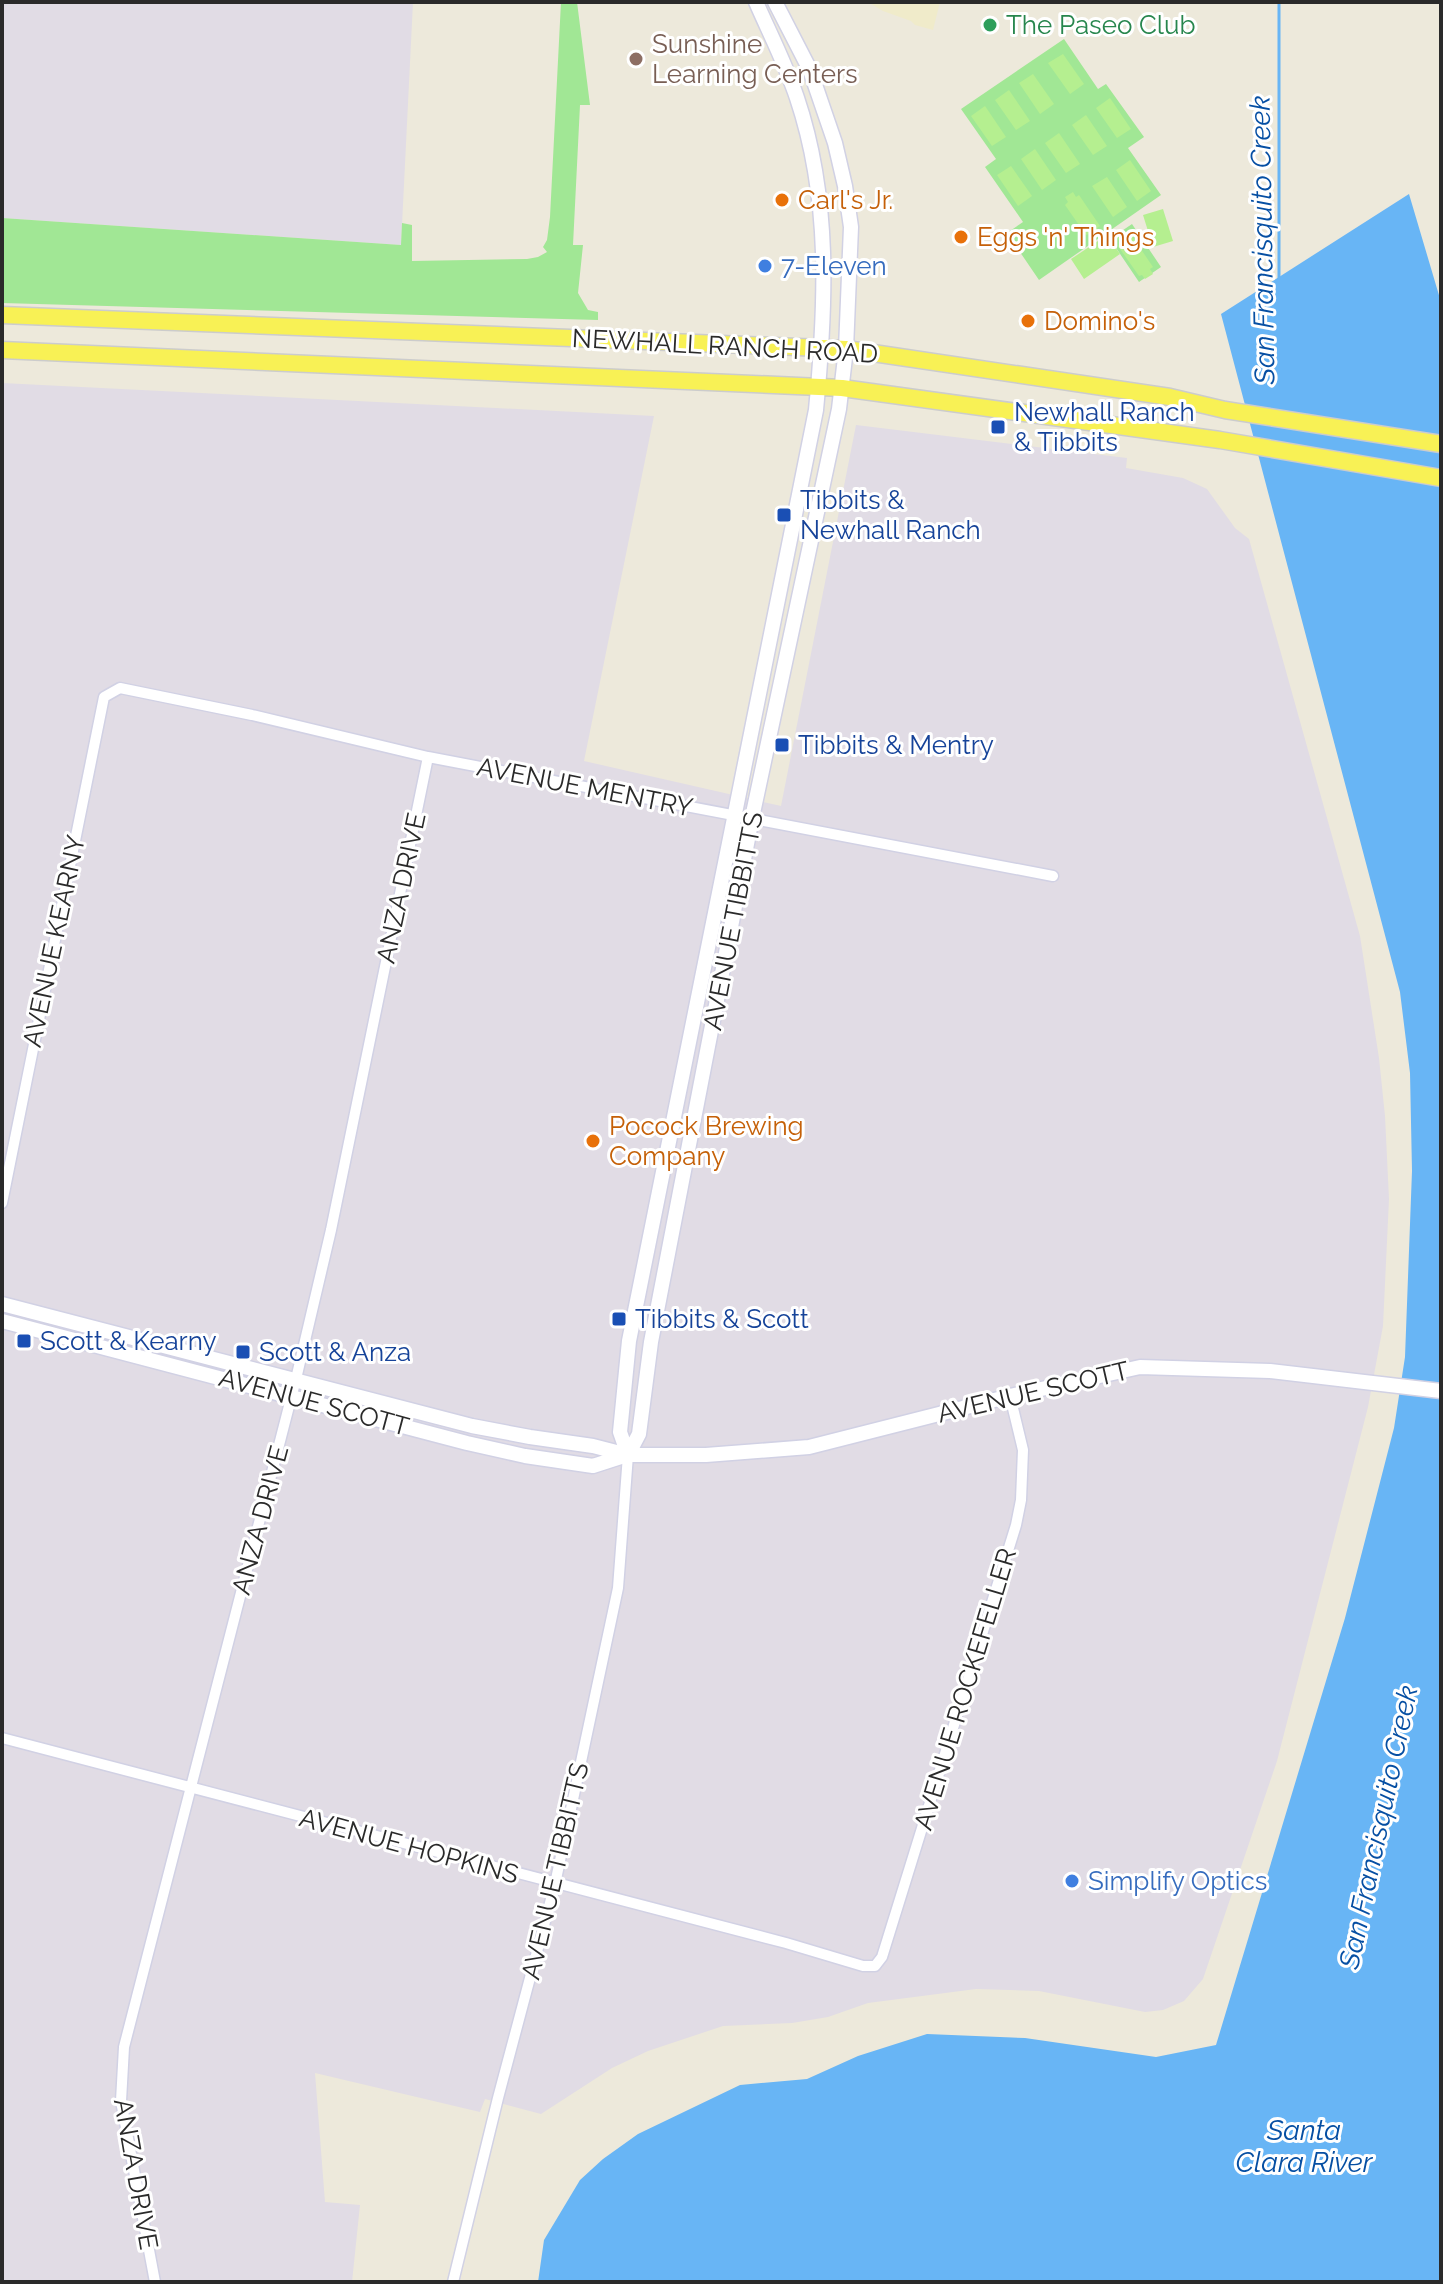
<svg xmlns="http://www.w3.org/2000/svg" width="1443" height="2284" font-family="Raleway,sans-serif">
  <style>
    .industrial { fill: #e1dce5 }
    .education { fill: #f0ebca }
    .green { fill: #a1e795 }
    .pitch { fill: #b5ef90 }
    .water { fill: #68b5f5 }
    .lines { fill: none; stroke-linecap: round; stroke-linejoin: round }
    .stream { stroke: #68b5f5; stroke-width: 3 }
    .minor-casing { stroke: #d1d1e4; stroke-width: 13 }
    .tertiary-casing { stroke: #d1d1e4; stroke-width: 17 }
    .secondary-casing { stroke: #d1d1e4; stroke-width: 17 }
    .primary-casing { stroke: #ccc; stroke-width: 19 }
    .minor { stroke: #fff; stroke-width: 10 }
    .tertiary { stroke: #fff; stroke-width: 14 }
    .secondary { stroke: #fff; stroke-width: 14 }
    .primary { stroke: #f8f155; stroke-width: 16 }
    .leisure-dot { fill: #2e9e5b; stroke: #fff; stroke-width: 3 }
    .education-dot { fill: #8d6e63; stroke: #fff; stroke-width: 3 }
    .food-dot { fill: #e8710a; stroke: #fff; stroke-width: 3 }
    .shop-dot { fill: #3f7fe0; stroke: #fff; stroke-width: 3 }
    .transit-dot { fill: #1a4fb4; stroke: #fff; stroke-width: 3 }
    .labels { text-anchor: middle; stroke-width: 6; stroke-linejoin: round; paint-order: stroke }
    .leisure-label { font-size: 26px; fill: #27864d; stroke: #fff; text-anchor: start }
    .education-label { font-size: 26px; fill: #785e54; stroke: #fff; text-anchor: start }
    .food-label { font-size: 26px; fill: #c56008; stroke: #fff; text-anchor: start }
    .shop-label { font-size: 26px; fill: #366cbe; stroke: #fff; text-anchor: start }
    .street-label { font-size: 26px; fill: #2a2a2a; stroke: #fff }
    .transit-label { font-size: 26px; fill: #164399; stroke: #fff; text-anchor: start }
    .water-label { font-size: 28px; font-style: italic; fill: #064fa3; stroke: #fff }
  </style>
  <rect width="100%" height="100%" fill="#ede9db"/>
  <path class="industrial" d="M 2,2 L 413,2 L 401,245 L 2,218 Z
    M 2,383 L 654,416 L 584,761 L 781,806 L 856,425 L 1127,458 L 1126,468 L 1183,478 L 1207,489 L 1235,528 L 1249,539 L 1360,936 L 1379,1058 L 1385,1116 L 1389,1199 L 1383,1326 L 1368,1407 L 1277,1761 L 1203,1979 L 1184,2001 L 1163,2010 L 1145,2012 L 1039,1991 L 976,1989 L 868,2003 L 828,2017 L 792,2023 L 723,2026 L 648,2051 L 612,2068 L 541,2114 L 485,2099 L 480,2112 L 315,2073 L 325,2202 L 360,2205 L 352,2282 L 2,2282 Z"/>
  <path class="education" d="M 868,2 L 940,2 L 933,30 L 915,25 L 911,21 L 883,11 Z"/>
  <path class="green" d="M 561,2 L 577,2 L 590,105 L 580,105 L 573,245 L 583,245 L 578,293 L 588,310 L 598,312 L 598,320 L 2,303 L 2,218 L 401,245 L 402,223 L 412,225 L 412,261 L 527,259 L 538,257 L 547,252 L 543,247 L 547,240 L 550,217 Z
    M 1064,39 L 1098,89 L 1106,84 L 1144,137 L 1128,148 L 1161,195 L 1039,280 L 1007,233 L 1023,222 L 985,167 L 996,159 L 961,109 Z
    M 1132,224 L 1161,267 L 1139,282 L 1110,239 Z"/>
  <path class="pitch" d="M 1063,54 L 1084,84 L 1070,94 L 1048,63 Z
    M 1033,74 L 1054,104 L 1040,114 L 1019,83 Z
    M 1009,90 L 1030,121 L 1016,130 L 995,100 Z
    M 1110,98 L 1131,129 L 1117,138 L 1096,108 Z
    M 985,106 L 1006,137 L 992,146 L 971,116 Z
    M 1086,115 L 1107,146 L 1093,155 L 1072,125 Z
    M 1059,133 L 1080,164 L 1066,173 L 1045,143 Z
    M 1035,149 L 1056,180 L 1042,190 L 1021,159 Z
    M 1130,160 L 1151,191 L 1137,201 L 1116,170 Z
    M 1011,166 L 1032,196 L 1018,206 L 997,175 Z
    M 1107,177 L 1127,207 L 1113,217 L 1092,186 Z
    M 1073,192 L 1076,197 L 1079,195 L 1100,226 L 1097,228 L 1100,233 L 1093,239 L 1089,234 L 1086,235 L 1065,205 L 1068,202 L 1065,197 Z
    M 1163,209 L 1173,241 L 1153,247 L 1143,215 Z
    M 1125,233 L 1129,238 L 1132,236 L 1153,267 L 1150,269 L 1153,274 L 1145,279 L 1142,275 L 1139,276 L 1118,246 L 1121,243 L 1117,238 Z
    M 1107,235 L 1120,254 L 1084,279 L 1071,259 Z"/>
  <path class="water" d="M 1409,194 L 1441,302 L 1441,2282 L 538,2282 L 544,2240 L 580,2180 L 603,2159 L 638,2134 L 740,2085 L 807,2079 L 858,2056 L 927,2034 L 1025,2038 L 1156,2057 L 1216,2045 L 1345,1618 L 1394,1428 L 1405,1357 L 1412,1171 L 1410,1073 L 1400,992 L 1221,314 Z"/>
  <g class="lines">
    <path class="stream" d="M 1279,278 L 1279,2"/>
    <g class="minor-casing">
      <path id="minor" d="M 2,1203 L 104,697 L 120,688 L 252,715 L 428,757 L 1053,876
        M 2,1738 L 786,1943 L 863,1966 L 875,1966 L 882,1957 L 1016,1525 L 1021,1500 L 1023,1450 L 1010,1396
        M 155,2282 L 121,2101 L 124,2047 L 296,1379 L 331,1230 L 428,757
        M 453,2282 L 498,2098 L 555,1884 L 618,1588 L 628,1455"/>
    </g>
    <g class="tertiary-casing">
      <path id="tertiary" d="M 628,1455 L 639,1434 L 651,1342 L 752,818 L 839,409 L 846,349 L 851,227 L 845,186 L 835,143 L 810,70 L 775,2
        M 628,1455 L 620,1432 L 629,1341 L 816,410 C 826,305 831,199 797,98 C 786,65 770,34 756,2"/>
    </g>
    <g class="secondary-casing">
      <path id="secondary" d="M 2,1304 L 472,1426 L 530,1437 L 593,1446 L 628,1455 L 706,1455 L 809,1447 L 1010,1396 L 1140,1367 L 1270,1371 L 1441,1391
        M 2,1321 L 467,1443 L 525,1456 L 593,1466 L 627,1455"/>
    </g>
    <g class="primary-casing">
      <path id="primary" d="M 2,315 L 846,349 L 1170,397 L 1225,410 L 1441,444
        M 2,350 L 842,388 L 1220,440 L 1441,478"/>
    </g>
    <use href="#minor" class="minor"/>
    <use href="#tertiary" class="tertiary"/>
    <use href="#secondary" class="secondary"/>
    <use href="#primary" class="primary"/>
  </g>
  <circle class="leisure-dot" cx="990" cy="25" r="8"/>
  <circle class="education-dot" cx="636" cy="59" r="8"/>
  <g class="food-dot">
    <circle cx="782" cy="200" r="8"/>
    <circle cx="961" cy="237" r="8"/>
    <circle cx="1028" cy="321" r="8"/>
    <circle cx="593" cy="1141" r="8"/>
  </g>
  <g class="shop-dot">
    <circle cx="765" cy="266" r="8"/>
    <circle cx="1072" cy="1881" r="8"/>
  </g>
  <g class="transit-dot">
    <rect x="990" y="419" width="16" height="16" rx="4"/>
    <rect x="776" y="507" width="16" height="16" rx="4"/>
    <rect x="774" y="737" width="16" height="16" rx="4"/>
    <rect x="611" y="1311" width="16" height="16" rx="4"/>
    <rect x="16" y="1333" width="16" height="16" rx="4"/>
    <rect x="235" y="1344" width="16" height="16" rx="4"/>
  </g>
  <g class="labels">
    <g class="leisure-label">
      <text x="1006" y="34">The Paseo Club</text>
    </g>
    <g class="education-label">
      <text x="652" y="53">Sunshine<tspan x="652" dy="30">Learning Centers</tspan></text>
    </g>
    <g class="food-label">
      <text x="798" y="209">Carl's Jr.</text>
      <text x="977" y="246">Eggs 'n' Things</text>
      <text x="1044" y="330">Domino's</text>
      <text x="609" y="1135">Pocock Brewing<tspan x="609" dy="30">Company</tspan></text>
    </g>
    <g class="shop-label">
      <text x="781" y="275">7-Eleven</text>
      <text x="1088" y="1890">Simplify Optics</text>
    </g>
    <g class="street-label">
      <text transform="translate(725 346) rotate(3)" y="9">NEWHALL RANCH ROAD</text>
      <text transform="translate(585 787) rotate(11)" y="9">AVENUE MENTRY</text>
      <text transform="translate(401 888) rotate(-78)" y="9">ANZA DRIVE</text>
      <text transform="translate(733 921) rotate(-79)" y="9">AVENUE TIBBITTS</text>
      <text transform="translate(54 941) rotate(-78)" y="9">AVENUE KEARNY</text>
      <text transform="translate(1033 1392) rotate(-13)" y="9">AVENUE SCOTT</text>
      <text transform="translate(314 1402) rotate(15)" y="9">AVENUE SCOTT</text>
      <text transform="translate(260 1520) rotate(-75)" y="9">ANZA DRIVE</text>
      <text transform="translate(965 1689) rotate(-73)" y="9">AVENUE ROCKEFELLER</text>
      <text transform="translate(409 1846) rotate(15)" y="9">AVENUE HOPKINS</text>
      <text transform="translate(555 1871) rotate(-77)" y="9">AVENUE TIBBITTS</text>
      <text transform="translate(136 2174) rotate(80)" y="9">ANZA DRIVE</text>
    </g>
    <g class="transit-label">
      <text x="1014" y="421">Newhall Ranch<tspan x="1014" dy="30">&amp; Tibbits</tspan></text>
      <text x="800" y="509">Tibbits &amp;<tspan x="800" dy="30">Newhall Ranch</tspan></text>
      <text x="798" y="754">Tibbits &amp; Mentry</text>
      <text x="635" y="1328">Tibbits &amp; Scott</text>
      <text x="40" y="1350">Scott &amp; Kearny</text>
      <text x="259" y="1361">Scott &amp; Anza</text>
    </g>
    <g class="water-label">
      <text transform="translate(1262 240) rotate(-91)" y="10">San Francisquito Creek</text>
      <text transform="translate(1378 1827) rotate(-78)" y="10">San Francisquito Creek</text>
      <text x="1304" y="2140">Santa<tspan x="1304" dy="32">Clara River</tspan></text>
    </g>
  </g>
  <rect width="1443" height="2284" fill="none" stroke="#2a2a2a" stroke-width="8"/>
</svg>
